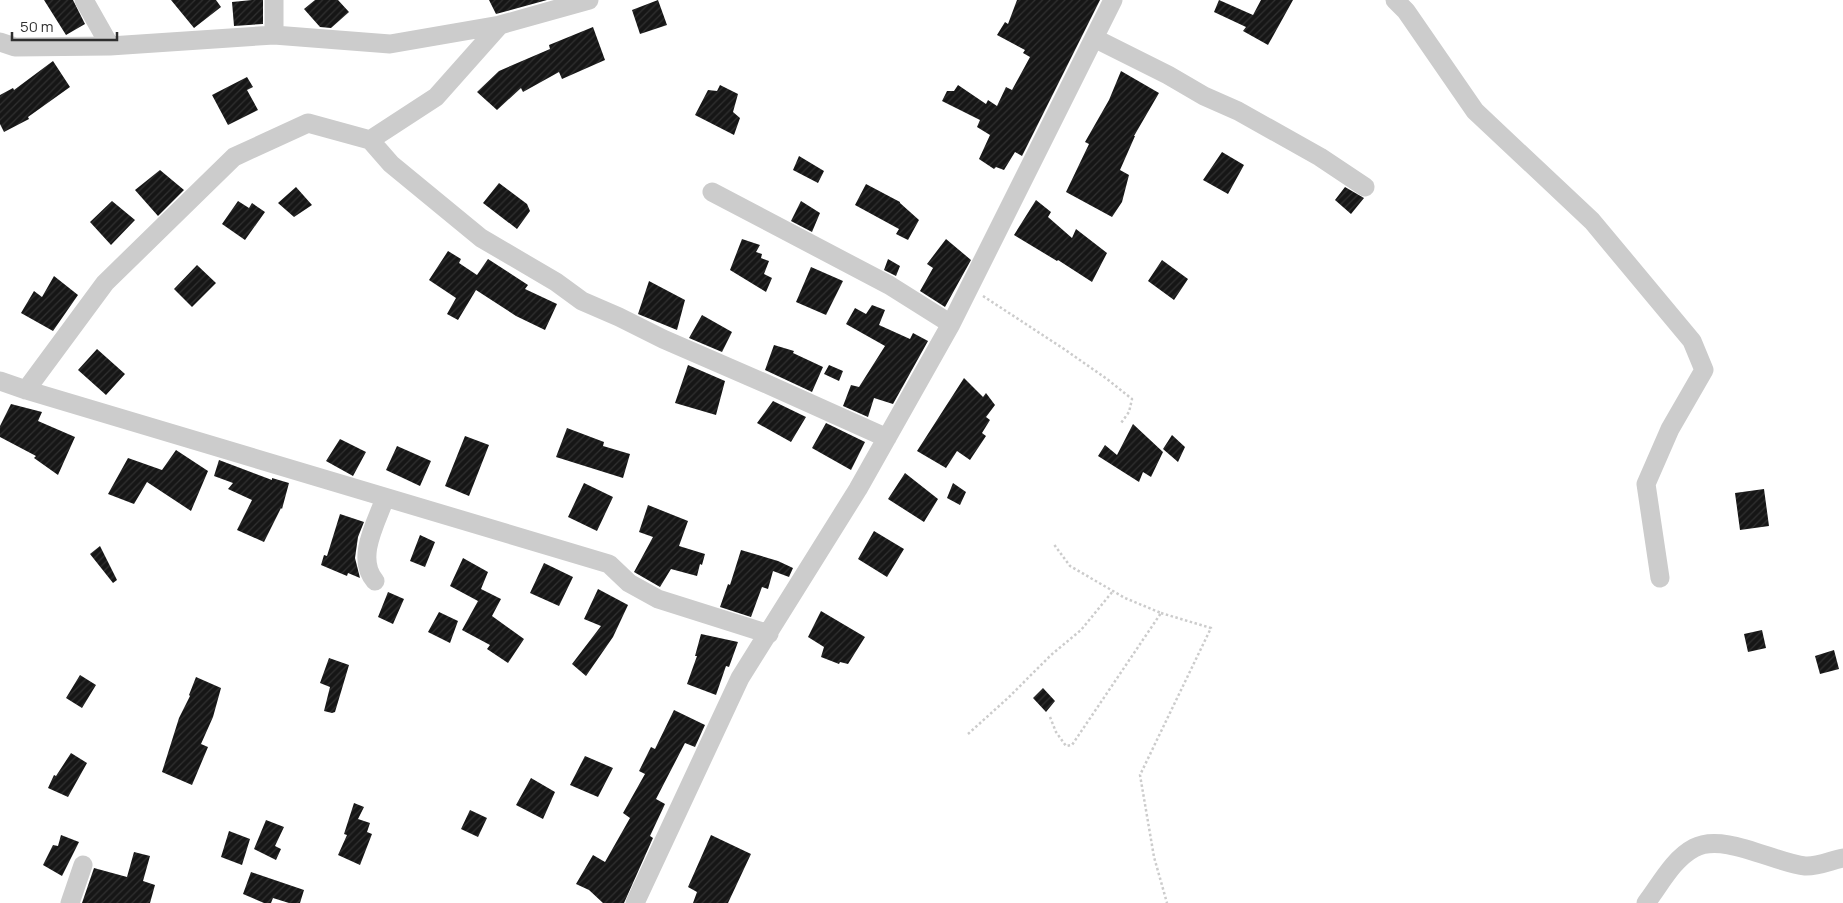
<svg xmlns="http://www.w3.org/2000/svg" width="1843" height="903" font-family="Manrope,sans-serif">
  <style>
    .building { fill: url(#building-hatch) }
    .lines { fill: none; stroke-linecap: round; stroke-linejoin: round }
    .path { stroke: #ccc; stroke-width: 2.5; stroke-dasharray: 2.5 2.5; stroke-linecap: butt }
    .minor { stroke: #ccc; stroke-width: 19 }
  </style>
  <defs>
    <pattern id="building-hatch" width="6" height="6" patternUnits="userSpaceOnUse" patternTransform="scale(1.25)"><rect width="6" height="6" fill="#161616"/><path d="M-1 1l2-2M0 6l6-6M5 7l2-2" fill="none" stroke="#303030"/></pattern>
  </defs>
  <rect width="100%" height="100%" fill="#fff"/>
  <path class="building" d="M 44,0 L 73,0 L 85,24 L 66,35 Z
    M 171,0 L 216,0 L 221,7 L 194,28 Z
    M 252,0 L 263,0 L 263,24 L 234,26 L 232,2 Z
    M 315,0 L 338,0 L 349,12 L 331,28 L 320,27 L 304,9 Z
    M 489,0 L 547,0 L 496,14 Z
    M 658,0 L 667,25 L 640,34 L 632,10 Z
    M 1017,0 L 1100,0 L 1022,156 L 1015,152 L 1004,170 L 996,167 L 994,169 L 979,159 L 990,135 L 977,127 L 980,120 L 942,101 L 947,91 L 954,91 L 958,85 L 986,104 L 988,100 L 997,106 L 1006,87 L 1012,90 L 1030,57 L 1023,53 L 1025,50 L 997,35 L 1005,22 L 1008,24 Z
    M 1219,0 L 1253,15 L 1261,0 L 1293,0 L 1268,45 L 1243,31 L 1246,27 L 1214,12 Z
    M 593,27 L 605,60 L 562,79 L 559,72 L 523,92 L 521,88 L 497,110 L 477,92 L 499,71 L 550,49 L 549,45 Z
    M 53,61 L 70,87 L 28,117 L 29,119 L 4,132 L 0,124 L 0,95 L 13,88 L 14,90 Z
    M 1121,71 L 1159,93 L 1134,136 L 1135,136 L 1120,170 L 1129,175 L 1122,202 L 1112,217 L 1066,192 L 1089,144 L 1085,142 L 1109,100 Z
    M 247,77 L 253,87 L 247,90 L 258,110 L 228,125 L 212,95 Z
    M 720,85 L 738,94 L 733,112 L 740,118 L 734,135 L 695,115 L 708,90 L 717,91 Z
    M 1222,152 L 1244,165 L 1228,194 L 1203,180 Z
    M 799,156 L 824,171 L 818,183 L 793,170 Z
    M 160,170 L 184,190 L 158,216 L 135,190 Z
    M 499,183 L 527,204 L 530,211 L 517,229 L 483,203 Z
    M 866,184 L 900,202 L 900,203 L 919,220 L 908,240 L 896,234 L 899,229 L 855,205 Z
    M 296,187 L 312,205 L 294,217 L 278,203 Z
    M 1345,187 L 1364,198 L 1351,214 L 1335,200 Z
    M 1036,200 L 1051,212 L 1048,217 L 1072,238 L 1076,229 L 1107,253 L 1092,282 L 1058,260 L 1057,261 L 1014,235 Z
    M 112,201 L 135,220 L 111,245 L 90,222 Z
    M 238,201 L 249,208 L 252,203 L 265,212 L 245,240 L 222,224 Z
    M 801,201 L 820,213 L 812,232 L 791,221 Z
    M 742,239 L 760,245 L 756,252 L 762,254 L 761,258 L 769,261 L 764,274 L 772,278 L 766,292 L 730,270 Z
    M 946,239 L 971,260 L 945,307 L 920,291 L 933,268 L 927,264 Z
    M 448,251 L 461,259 L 459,263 L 477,275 L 488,259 L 528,285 L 525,289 L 557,304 L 545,330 L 516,316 L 476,290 L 458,320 L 447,314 L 456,298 L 429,280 Z
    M 888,259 L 900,266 L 896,276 L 884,270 Z
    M 1162,260 L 1188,279 L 1174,300 L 1148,281 Z
    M 197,265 L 216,283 L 192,307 L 174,289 Z
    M 811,267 L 843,281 L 826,315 L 796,302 Z
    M 54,276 L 78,295 L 53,331 L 21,313 L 34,291 L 42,297 Z
    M 649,281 L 685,300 L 677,330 L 638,314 Z
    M 872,305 L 885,310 L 879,325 L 910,339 L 913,333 L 928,341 L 893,404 L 874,398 L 868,417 L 843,406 L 851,385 L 859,387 L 885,346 L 846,324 L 855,308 L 866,314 Z
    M 702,315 L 732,332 L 722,352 L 689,338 Z
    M 774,345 L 794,351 L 793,353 L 823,367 L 812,392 L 765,370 Z
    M 97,349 L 125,374 L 106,395 L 78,370 Z
    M 688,365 L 725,381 L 716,415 L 675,403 Z
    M 829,365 L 843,371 L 839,381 L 824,374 Z
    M 964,378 L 983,397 L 986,393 L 995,405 L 986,417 L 990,420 L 982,433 L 986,436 L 970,460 L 957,451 L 946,468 L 917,451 Z
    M 773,401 L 806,417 L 791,442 L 757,423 Z
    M 11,404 L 42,412 L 38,421 L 75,437 L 58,475 L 34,458 L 36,456 L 0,437 L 0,426 Z
    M 826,423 L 865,442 L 851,470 L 812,448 Z
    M 1133,424 L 1163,452 L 1151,477 L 1143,472 L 1139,482 L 1098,456 L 1105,445 L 1117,455 Z
    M 567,428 L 604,442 L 603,446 L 630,454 L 623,478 L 556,457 Z
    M 1172,435 L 1185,447 L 1178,462 L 1163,449 Z
    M 465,436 L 489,445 L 469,496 L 445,486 Z
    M 340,439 L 366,452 L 353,476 L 326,461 Z
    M 397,446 L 431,461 L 420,486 L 386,470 Z
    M 176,450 L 208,471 L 191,511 L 147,482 L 134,504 L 108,494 L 128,458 L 162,470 Z
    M 219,460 L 272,480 L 272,478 L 289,483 L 282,509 L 281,508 L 264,542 L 237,530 L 252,500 L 228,489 L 233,483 L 214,476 Z
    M 905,473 L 938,499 L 924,522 L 888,499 Z
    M 584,483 L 613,497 L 597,531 L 568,517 Z
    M 953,483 L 966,492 L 960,505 L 947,498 Z
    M 1764,489 L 1769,526 L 1740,530 L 1735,493 Z
    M 648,505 L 688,521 L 679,546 L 705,554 L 702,565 L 700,564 L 697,576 L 671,569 L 660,587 L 634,572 L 653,537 L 639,532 Z
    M 340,514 L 364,522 L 358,537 L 355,558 L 360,578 L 348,573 L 347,576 L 321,565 L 324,555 L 327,556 Z
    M 874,531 L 904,549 L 887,577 L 858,559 Z
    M 420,535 L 435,542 L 425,567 L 410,561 Z
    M 100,546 L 117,580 L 113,583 L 90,554 Z
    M 741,550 L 778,561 L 793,568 L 789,577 L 773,571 L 768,589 L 762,587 L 751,617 L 720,607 L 728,584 L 730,585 Z
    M 463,558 L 488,572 L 481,589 L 501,599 L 492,616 L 524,639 L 508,663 L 487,649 L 490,645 L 462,630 L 478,601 L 450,586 Z
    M 544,563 L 573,577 L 559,606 L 530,593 Z
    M 598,589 L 628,605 L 613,637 L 586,676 L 572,664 L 601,626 L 584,619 Z
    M 388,592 L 404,599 L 393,624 L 378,617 Z
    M 821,611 L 865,637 L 848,664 L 840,662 L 839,664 L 821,657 L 824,647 L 808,637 Z
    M 439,612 L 458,621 L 450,643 L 428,632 Z
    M 1762,630 L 1766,648 L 1748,652 L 1744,634 Z
    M 701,634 L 738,642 L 729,667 L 726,666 L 716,695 L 687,684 L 697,656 L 695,656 Z
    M 1834,650 L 1839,669 L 1820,674 L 1815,656 Z
    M 329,658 L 349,665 L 335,712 L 332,713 L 324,711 L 330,687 L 320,683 Z
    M 80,675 L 96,685 L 82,708 L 66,698 Z
    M 196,677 L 221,688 L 213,717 L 201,744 L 208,747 L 192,785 L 162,772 L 179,718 L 190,696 L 189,695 Z
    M 1043,688 L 1055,701 L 1046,712 L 1033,698 Z
    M 674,710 L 705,725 L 695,747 L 685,743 L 656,799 L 665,804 L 650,836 L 653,838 L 624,903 L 603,903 L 589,890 L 576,884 L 593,855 L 605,862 L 630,818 L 623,813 L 645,774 L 639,771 L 651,747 L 655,749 Z
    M 71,753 L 87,763 L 68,797 L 48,788 L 54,775 L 56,776 Z
    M 585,756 L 613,768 L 598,797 L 570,785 Z
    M 531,778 L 555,792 L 543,819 L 516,805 Z
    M 354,803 L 364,807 L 358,819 L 370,823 L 367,832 L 372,834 L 360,865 L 338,855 L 347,835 L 344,834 Z
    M 470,810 L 487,818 L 478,837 L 461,829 Z
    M 266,820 L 284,827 L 275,846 L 281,849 L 276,860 L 254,849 Z
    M 229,831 L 250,839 L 242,865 L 221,857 Z
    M 61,835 L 79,842 L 62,876 L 43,865 L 53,845 L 58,846 Z
    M 711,835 L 751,854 L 728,903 L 693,903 L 697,892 L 688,887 Z
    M 134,852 L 150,856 L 143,881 L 155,885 L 150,903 L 82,903 L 94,868 L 127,877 Z
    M 251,872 L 304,890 L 300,903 L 289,903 L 273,898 L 271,903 L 264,903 L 243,894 Z"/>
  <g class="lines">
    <path class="path" d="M 983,296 L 1064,349 L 1107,379 L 1132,399 L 1129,412 L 1121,423
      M 1161,613 L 1211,628 L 1140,775 L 1154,857 L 1167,903
      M 1050,717 L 1056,732 L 1066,746 L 1072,745 L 1161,613 L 1125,598 L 1070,566 L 1053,543
      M 968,734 L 1009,697 L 1051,655 L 1081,630 L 1113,591"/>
    <path class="minor" d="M 84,0 L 110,46
      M 274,0 L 274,35
      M 1395,0 L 1406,11 L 1475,111 L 1592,221 L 1692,341 L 1704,370 L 1670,429 L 1646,484 L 1660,578
      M 1094,38 L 1168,75 L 1204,96 L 1238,111 L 1320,157 L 1365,187
      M 0,42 L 15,47 L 110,46 L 274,35 L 390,44 L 500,25
      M 370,140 L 436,97 L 500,25 L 589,0
      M 712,192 L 889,285 L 951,324
      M 0,381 L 26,390 L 609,564 L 629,583 L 658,599 L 769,634
      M 26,390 L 105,283 L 234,157 L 308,123 L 370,140 L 391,164 L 481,238 L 556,282 L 582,301 L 619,317 L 663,339 L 769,385 L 887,438
      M 375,581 C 355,558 377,521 385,498
      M 70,903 L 83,865
      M 635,903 L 740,678 L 858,489 L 951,324 L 1113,0
      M 1646,903 C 1660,885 1673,859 1694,848 C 1723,832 1775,863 1805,866 C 1817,867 1832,860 1843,858"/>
  </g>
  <path d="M12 32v8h105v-8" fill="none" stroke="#2f2f2f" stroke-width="2.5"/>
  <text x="20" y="32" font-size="15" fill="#2f2f2f" stroke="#ffffff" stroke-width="4" paint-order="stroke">50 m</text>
</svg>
